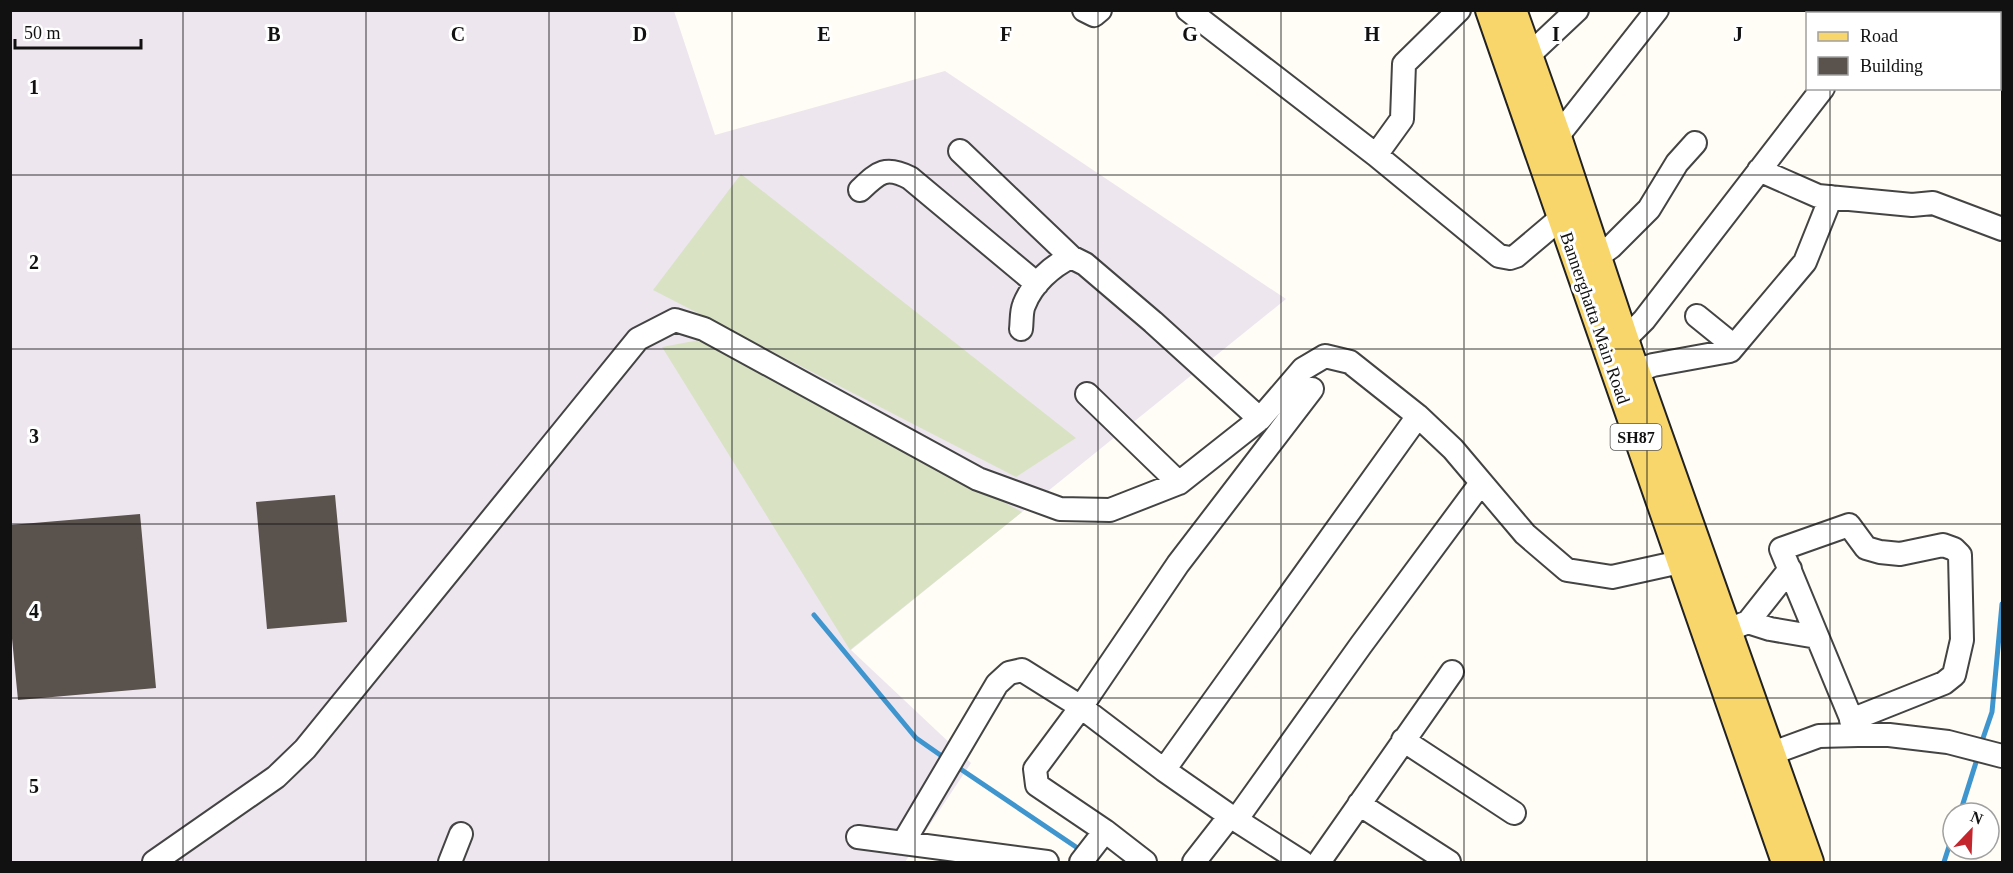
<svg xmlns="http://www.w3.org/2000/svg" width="2013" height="873" font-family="'Times New Roman',serif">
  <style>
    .industrial { fill: #eee6ef }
    .cemetery { fill: #d9e3c4 }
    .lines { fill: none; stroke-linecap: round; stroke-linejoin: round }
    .stream { stroke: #3f96cf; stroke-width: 5 }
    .building { fill: #5a524d }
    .minor-casing { stroke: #444; stroke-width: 26 }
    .major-casing { stroke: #222; stroke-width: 32 }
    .minor { stroke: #fff; stroke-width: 22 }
    .major { stroke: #f9d66b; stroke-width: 28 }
    .grid { fill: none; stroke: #111; stroke-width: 1.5; stroke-opacity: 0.55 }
    .labels { text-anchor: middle; stroke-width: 6; stroke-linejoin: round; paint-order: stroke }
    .shield { fill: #fff; stroke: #585858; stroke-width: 1.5 }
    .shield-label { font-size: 16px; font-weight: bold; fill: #111 }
    .street-label { font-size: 18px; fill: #111; stroke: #fff }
    .grid-label { font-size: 20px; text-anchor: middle; font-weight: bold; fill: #111; stroke: #fff; stroke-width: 6; stroke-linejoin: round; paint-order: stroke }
  </style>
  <rect width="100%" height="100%" fill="#fffdf5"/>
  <path class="industrial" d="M 10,11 L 674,11 L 715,135 L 945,71 L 1286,299 L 851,650 L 971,763 L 905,862 L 11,862 Z"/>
  <path class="cemetery" d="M 741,174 L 1076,438 L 1016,477 L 653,290 Z
    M 699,340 L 1022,512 L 850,650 L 662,347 Z"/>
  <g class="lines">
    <path class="stream" d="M 814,615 L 916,738 L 946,759
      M 1981,744 L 1992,712 L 2002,604
      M 956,766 L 1082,851
      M 1960,813 L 1978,756
      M 1944,862 L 1953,834"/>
  </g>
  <path class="building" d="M 335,495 L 347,622 L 267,629 L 256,502 Z
    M 140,514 L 156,688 L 18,700 L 10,618 L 10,525 Z"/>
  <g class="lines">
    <g class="minor-casing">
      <path id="minor" d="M 1084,10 L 1094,15 L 1100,10
        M 1188,10 L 1376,155 L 1499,256 L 1510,258 L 1516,256 L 1561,218
        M 1886,14 L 1888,10
        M 1951,14 L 1951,10
        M 1528,56 L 1577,10
        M 1557,137 L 1657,10
        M 960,151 L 1071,257
        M 1376,155 L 1402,119 L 1404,64 L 1459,10
        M 1759,170 L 1818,196 L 1912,205 L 1933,203 L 2002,229
        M 860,190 C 878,173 885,165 910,178 L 1037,284
        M 1597,257 L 1611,247 L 1649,209 L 1677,163 L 1695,143
        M 1697,316 L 1734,346
        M 1021,329 C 1022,322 1021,312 1024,305 C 1032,284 1052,266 1071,257 L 1085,264 L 1153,322 L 1260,419
        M 1609,343 L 1624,340 L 1644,320 L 1823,88
        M 1635,372 L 1653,365 L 1730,351 L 1805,262 L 1831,197
        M 1087,394 L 1179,483
        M 1748,622 L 1770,629 L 1817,637
        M 1728,630 L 1748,622 L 1790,569
        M 1851,720 L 1944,683 L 1954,675 L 1962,640 L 1960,555 L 1954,549 L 1943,545 L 1900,554 L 1880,552 L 1866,548 L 1849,525 L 1781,549 L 1858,735
        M 1403,740 L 1514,813
        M 1756,759 L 1819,736 L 1858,735 L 1889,735 L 1948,742 L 2002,756
        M 1164,770 L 1418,416
        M 1359,804 L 1449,862
        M 1236,820 L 1361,645 L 1481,483
        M 858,837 L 1047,862
        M 903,843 L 997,684 L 1009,673 L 1022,670 L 1081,707 L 1164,770 L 1230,816 L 1302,862
        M 154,862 L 276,777 L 305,749 L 638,339 L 675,320 L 704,329 L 978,479 L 1060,509 L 1110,510 L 1179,483 L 1260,419 L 1303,369 L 1325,356 L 1350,362 L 1418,416 L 1453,449 L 1525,534 L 1567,570 L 1612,577 L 1680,562 L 1697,556
        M 450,862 L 461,834
        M 1081,862 L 1105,831
        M 1145,862 L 1105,831 L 1037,785 L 1035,769 L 1081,707 L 1178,564 L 1312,389
        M 1194,862 L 1230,816
        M 1319,862 L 1452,672"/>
    </g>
    <g class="major-casing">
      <path id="major" d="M 1490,10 L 1786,862
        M 1512,10 L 1557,137 L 1629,354 L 1809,862"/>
    </g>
    <use href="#minor" class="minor"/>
    <use href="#major" class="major"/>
  </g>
  <path class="grid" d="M 183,10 L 183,862M 366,10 L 366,862M 549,10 L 549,862M 732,10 L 732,862M 915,10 L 915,862M 1098,10 L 1098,862M 1281,10 L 1281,862M 1464,10 L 1464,862M 1647,10 L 1647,862M 1830,10 L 1830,14M 1830,88 L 1830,862M 10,175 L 2002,175M 10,349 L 2002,349M 10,524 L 2002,524M 10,698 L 2002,698"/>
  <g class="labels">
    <rect class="shield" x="1610.5" y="424" width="51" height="26" rx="4.5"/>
    <g class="shield-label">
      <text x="1636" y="443">SH87</text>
    </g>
    <g class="street-label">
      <text transform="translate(1595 318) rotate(71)" y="6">Bannerghatta Main Road</text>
    </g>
  </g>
  <g class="grid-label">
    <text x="274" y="41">B</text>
    <text x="458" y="41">C</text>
    <text x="640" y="41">D</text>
    <text x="824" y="41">E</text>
    <text x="1006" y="41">F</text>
    <text x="1190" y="41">G</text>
    <text x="1372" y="41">H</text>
    <text x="1556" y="41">I</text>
    <text x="1738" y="41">J</text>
    <text x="34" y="94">1</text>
    <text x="34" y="269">2</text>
    <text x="34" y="443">3</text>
    <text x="34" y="618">4</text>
    <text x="34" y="793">5</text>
  </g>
  <rect width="2013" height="873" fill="none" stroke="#111111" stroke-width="24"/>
  <rect x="1806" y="12" width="195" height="78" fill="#ffffff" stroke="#a0a0a0" stroke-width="1.5"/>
  <rect x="1818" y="32" width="30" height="9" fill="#f9d66b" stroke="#a0a0a0" stroke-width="1.5"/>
  <text x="1860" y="42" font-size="18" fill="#111111">Road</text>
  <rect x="1818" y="57" width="30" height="18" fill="#5a524d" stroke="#a0a0a0" stroke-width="1.5"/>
  <text x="1860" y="72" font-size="18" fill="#111111">Building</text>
  <g transform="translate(1971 831) rotate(23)"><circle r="28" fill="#ffffff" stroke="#a0a0a0" stroke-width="1.5"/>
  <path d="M0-4.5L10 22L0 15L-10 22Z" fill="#c4262e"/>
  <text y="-9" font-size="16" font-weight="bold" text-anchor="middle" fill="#111111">N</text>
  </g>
  <path d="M15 39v9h126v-9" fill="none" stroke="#111111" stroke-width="3"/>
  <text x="24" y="39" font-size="18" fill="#111111" stroke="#ffffff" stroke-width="4.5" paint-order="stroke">50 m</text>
</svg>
